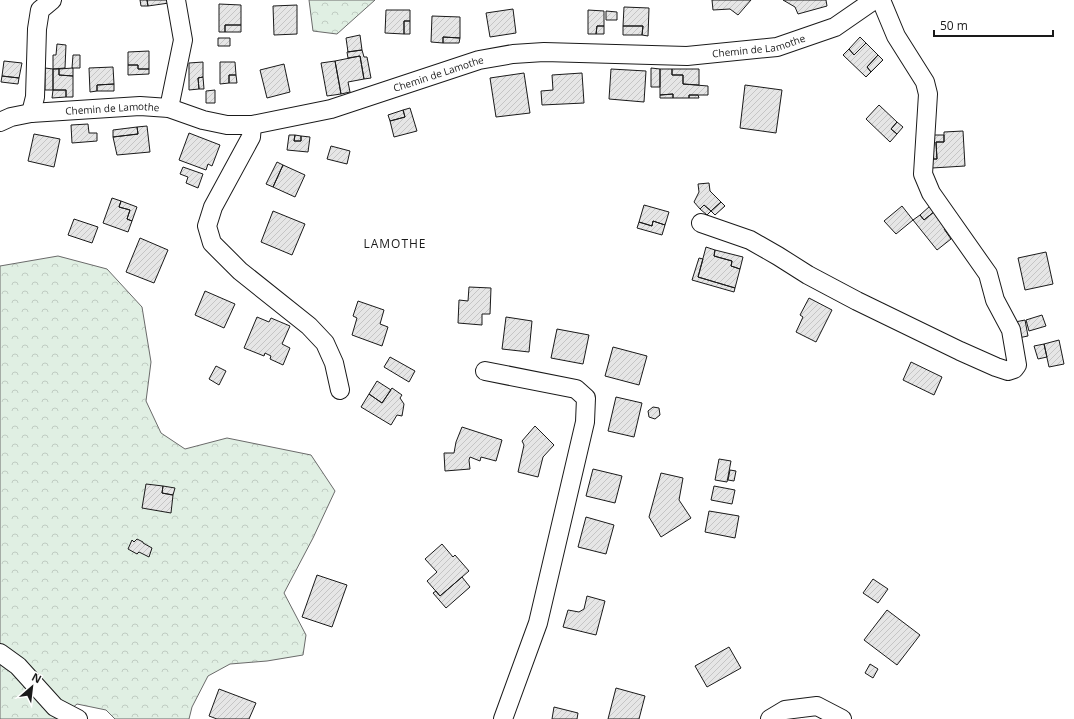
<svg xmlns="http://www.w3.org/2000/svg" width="1074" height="719" font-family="'Open Sans',sans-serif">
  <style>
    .forest { fill: url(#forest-crowns); stroke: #6a6a6a }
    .building { fill: url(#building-hatch); stroke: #1a1a1a }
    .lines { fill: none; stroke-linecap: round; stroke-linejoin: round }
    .minor-casing { stroke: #1a1a1a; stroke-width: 20 }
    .minor { stroke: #fff; stroke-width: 18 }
    .labels { text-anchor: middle; stroke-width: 3; stroke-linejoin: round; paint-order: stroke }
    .street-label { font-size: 10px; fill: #1a1a1a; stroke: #fff }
    .quarter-label { font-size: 12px; letter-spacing: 1px; fill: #1a1a1a; stroke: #fff }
  </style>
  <defs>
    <pattern id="forest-crowns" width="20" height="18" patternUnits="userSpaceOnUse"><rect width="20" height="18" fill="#e0efe3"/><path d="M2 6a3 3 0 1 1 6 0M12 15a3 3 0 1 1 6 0" fill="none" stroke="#c0ccc2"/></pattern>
    <pattern id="building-hatch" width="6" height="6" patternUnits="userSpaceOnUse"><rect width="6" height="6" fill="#e6e6e6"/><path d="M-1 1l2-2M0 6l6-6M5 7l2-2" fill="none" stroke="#c5c5c5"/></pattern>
  </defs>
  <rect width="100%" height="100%" fill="#fff"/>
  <path class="forest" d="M 309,0 L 375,0 L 337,34 L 313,31 Z
    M 58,256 L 107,269 L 142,307 L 151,362 L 146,401 L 161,433 L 185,449 L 227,438 L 311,455 L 335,491 L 313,538 L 284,593 L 306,635 L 303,655 L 267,661 L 230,664 L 208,676 L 192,707 L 189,719 L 115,719 L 106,710 L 77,704 L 59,719 L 0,719 L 0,266 Z"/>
  <path class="building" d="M 140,0 L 147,0 L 148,6 L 141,6 Z
    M 147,0 L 168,0 L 169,3 L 148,6 Z
    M 712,0 L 751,0 L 738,15 L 730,9 L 713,10 Z
    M 783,0 L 826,0 L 827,6 L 798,14 L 795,7 Z
    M 219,4 L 241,5 L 241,25 L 225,25 L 225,32 L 219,32 Z
    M 297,5 L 297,34 L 274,35 L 273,6 Z
    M 624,7 L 649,8 L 648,36 L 642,35 L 643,26 L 623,26 Z
    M 513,9 L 516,33 L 490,37 L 486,13 Z
    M 386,10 L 410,10 L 410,21 L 404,21 L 404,34 L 385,33 Z
    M 588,10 L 604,11 L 604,26 L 597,26 L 596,34 L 588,34 Z
    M 606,11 L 617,12 L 617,20 L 606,20 Z
    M 432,16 L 460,17 L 460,38 L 443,37 L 443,43 L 431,42 Z
    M 404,21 L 410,21 L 410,34 L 404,34 Z
    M 225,25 L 241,25 L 241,32 L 225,32 Z
    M 597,26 L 604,26 L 604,34 L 596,34 Z
    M 623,26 L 643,26 L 642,35 L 623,35 Z
    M 360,35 L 362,50 L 348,52 L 346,38 Z
    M 443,37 L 460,38 L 459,43 L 443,43 Z
    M 860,37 L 866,43 L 854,55 L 849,49 Z
    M 218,38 L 230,38 L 230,46 L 218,46 Z
    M 866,43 L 878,55 L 867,67 L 871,72 L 866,77 L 843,55 L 849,49 L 854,55 Z
    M 57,44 L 66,45 L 65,68 L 53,69 L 53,55 L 56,55 Z
    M 362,50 L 364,57 L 367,57 L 371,78 L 364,79 L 360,56 L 348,58 L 347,52 Z
    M 149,51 L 149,69 L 138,69 L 138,65 L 128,65 L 128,52 Z
    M 73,55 L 80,55 L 80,68 L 72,68 Z
    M 878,55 L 883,60 L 871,72 L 867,67 Z
    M 360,56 L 364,79 L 348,82 L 350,92 L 341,94 L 335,61 Z
    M 4,61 L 22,63 L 19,78 L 2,76 Z
    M 335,61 L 341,94 L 327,96 L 321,63 Z
    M 203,62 L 203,77 L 198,78 L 199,89 L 189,90 L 189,63 Z
    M 220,62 L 235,62 L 236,75 L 229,75 L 229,83 L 220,84 Z
    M 284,64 L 290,92 L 267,98 L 260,70 Z
    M 128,65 L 138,65 L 138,69 L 149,69 L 149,74 L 128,75 Z
    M 113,67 L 114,84 L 97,85 L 97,91 L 90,92 L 89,68 Z
    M 45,68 L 53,69 L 53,90 L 45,90 Z
    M 73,68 L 73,76 L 59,75 L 59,69 Z
    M 651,68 L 660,69 L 660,87 L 651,87 Z
    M 53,69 L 59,69 L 59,75 L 73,76 L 73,97 L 66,97 L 66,90 L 53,90 Z
    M 611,69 L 646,71 L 644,102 L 609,99 Z
    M 660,69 L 672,69 L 672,75 L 683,75 L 683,84 L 708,86 L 708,95 L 689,95 L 689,98 L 673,98 L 673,94 L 660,95 Z
    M 672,69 L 699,69 L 699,85 L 683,84 L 683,75 L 672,75 Z
    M 524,73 L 530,113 L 496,117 L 490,78 Z
    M 582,73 L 584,103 L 542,105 L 541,91 L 553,90 L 552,75 Z
    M 229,75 L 236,75 L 237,83 L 229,83 Z
    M 2,76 L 19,78 L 18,84 L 1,82 Z
    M 203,77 L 204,89 L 199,89 L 198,78 Z
    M 114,84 L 114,91 L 97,91 L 97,85 Z
    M 745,85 L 782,90 L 776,133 L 740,128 Z
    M 53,90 L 66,90 L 66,97 L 52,98 Z
    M 215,90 L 215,103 L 206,103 L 206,91 Z
    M 673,94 L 673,98 L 660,98 L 660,95 Z
    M 689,95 L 698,95 L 699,98 L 689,98 Z
    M 879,105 L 897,122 L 891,129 L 897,134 L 890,142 L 866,119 Z
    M 410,108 L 417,131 L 394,137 L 390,121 L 405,117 L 403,110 Z
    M 403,110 L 405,117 L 390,121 L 388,115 Z
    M 897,122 L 903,127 L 897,134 L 891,129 Z
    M 88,124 L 89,133 L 97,133 L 97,141 L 72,143 L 71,125 Z
    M 147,126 L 150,152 L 117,155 L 113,137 L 138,134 L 137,127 Z
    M 137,127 L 138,134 L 113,137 L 113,130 Z
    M 963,131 L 965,166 L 932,168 L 931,159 L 937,159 L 936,142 L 944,142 L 944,132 Z
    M 189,133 L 220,145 L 212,166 L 208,164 L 206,170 L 179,160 Z
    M 34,134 L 60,139 L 54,167 L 28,161 Z
    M 289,135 L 295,135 L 294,141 L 301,141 L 301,136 L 310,137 L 308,152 L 287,150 Z
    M 295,135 L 301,136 L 301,141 L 294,141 Z
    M 930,135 L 944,135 L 944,142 L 936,142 L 937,159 L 931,159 Z
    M 331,146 L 350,151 L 347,164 L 327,159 Z
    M 277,162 L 283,165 L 273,187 L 266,184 Z
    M 283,165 L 305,175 L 295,197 L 273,187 Z
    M 183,167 L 203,174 L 198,188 L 186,183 L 188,177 L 180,174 Z
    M 709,183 L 710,191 L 721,202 L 711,211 L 704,205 L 700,209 L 694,202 L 699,192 L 698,184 Z
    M 112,198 L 121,201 L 119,207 L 130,210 L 127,219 L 132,221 L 128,232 L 103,223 Z
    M 121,201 L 137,207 L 132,221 L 127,219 L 130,210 L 119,207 Z
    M 721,202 L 725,206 L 715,215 L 711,211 Z
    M 644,205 L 669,212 L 665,225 L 653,221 L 652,226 L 639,222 Z
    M 704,205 L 711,211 L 707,215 L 700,209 Z
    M 902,206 L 913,220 L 896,234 L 884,221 Z
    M 930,206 L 935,211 L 924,220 L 920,215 Z
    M 273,211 L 305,224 L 292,255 L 261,242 Z
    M 935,211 L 947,227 L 944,229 L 951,239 L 937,250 L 913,220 L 920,215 L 924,220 Z
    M 74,219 L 98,227 L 92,243 L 68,235 Z
    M 653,221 L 665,225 L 662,235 L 637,228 L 639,222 L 652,226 Z
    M 140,238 L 168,250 L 154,283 L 126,272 Z
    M 706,247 L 715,250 L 714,256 L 732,261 L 731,266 L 740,269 L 735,288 L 698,277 Z
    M 715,250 L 743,257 L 740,269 L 731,266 L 732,261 L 714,256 Z
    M 1046,252 L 1053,284 L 1025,290 L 1018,258 Z
    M 699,258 L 703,259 L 698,277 L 735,288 L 734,292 L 692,280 Z
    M 469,287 L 491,288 L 490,314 L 482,314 L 482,325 L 458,323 L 459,300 L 468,301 Z
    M 205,291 L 235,304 L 224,328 L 195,315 Z
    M 809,298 L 832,310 L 816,342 L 796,332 L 803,317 L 800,315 Z
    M 358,301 L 384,310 L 380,324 L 388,327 L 382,346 L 352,335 L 357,318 L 353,316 Z
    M 1042,315 L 1046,326 L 1029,331 L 1026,320 Z
    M 257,317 L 269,322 L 271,318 L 290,326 L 282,344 L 290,348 L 283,365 L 270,359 L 271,356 L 265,353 L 264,356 L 244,348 Z
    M 506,317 L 532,321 L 529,352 L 502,349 Z
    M 1025,320 L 1028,336 L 1018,338 L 1015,322 Z
    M 557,329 L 589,335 L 583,364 L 551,358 Z
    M 1059,340 L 1064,364 L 1049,367 L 1044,344 Z
    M 1044,344 L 1047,357 L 1038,359 L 1034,346 Z
    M 613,347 L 647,356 L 639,385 L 605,376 Z
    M 390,357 L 415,371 L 409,382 L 384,367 Z
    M 911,362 L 942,377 L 934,395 L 903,380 Z
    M 216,366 L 226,371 L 219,385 L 209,379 Z
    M 377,381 L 391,390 L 382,403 L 369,394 Z
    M 392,388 L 402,395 L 400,398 L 404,404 L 402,416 L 397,415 L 391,425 L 361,407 L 369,394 L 382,403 Z
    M 616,397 L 642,403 L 634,437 L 608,431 Z
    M 653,407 L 659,408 L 660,415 L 655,419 L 649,417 L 648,411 Z
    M 535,426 L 554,445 L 543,457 L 538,477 L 518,472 L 524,445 L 522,441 Z
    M 462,427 L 502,440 L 496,461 L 481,457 L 480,461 L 470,457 L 469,460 L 470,469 L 445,471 L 444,453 L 454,453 L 456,442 Z
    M 719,459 L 731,461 L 727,482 L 715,480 Z
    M 593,469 L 622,476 L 615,503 L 586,496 Z
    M 730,470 L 736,471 L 734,481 L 728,480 Z
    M 661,473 L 683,478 L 679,500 L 691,518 L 661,537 L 649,517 Z
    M 146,484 L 163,486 L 162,493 L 173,495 L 171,513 L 142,508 Z
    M 163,486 L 175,488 L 173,495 L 162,493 Z
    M 714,486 L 735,490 L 732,504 L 711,500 Z
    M 709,511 L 739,516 L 735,538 L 705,532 Z
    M 586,517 L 614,525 L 606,554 L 578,547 Z
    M 137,539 L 143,542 L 143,543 L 152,548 L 149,557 L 139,552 L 137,554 L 128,549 L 132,540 L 134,542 Z
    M 442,544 L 453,557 L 455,555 L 469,571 L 440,596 L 427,581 L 437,572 L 425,559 Z
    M 317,575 L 347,585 L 332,627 L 302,617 Z
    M 462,577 L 470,587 L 446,608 L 433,593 L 436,591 L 440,596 Z
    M 873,579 L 888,589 L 878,603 L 863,593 Z
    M 587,596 L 605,601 L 596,635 L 563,627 L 568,610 L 579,612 L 584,609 Z
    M 887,610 L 920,635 L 897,665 L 864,640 Z
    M 729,647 L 741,668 L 707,687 L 695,666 Z
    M 870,664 L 878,669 L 873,678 L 865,673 Z
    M 616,688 L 645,696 L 639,719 L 608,719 Z
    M 219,689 L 256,703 L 249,719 L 217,719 L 209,716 Z
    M 554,707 L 578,713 L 577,719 L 552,719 Z"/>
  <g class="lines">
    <g class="minor-casing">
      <g id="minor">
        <path d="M 169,108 L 183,40 L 176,0"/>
        <path d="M 31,113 L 35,97 L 37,29 L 40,10 L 52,0"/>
        <path id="s1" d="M 0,122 L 11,117 L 31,113 L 140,106 L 169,108 L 203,120 L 227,125 L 252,125 L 331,109 L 479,60 L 513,54 L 544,52 L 687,56 L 777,47 L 835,27 L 874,0"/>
        <path d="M 252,125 L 251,137 L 213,207 L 207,226 L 212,243 L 240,271 L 309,326 L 325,343 L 334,363 L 340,390"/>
        <path d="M 701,223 L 750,240 L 778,256 L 808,275 L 857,301 L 960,351 L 996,367 L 1008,371 L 1014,369 L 1017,365 L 1011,330 L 995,300 L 988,274 L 931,193 L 923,174 L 928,94 L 925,82 L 896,36 L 881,0"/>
        <path d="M 485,371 L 576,389 L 586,398 L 585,422 L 538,623 L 503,719"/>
        <path d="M 0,653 L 18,666 L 55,707 L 78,719"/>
        <path d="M 770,719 L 785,710 L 817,706 L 842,719"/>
      </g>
    </g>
    <use href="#minor" class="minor"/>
  </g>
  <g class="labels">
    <g class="street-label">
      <text dy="4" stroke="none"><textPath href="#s1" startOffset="774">Chemin de Lamothe</textPath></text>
      <text dy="4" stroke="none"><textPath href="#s1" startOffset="450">Chemin de Lamothe</textPath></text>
      <text dy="4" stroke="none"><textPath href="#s1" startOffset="114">Chemin de Lamothe</textPath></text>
    </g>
    <g class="quarter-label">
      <text x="395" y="248">LAMOTHE</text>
    </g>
  </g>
  <g transform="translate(32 687) rotate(28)" stroke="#ffffff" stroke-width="3" paint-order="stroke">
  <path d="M0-3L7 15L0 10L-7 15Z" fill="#1a1a1a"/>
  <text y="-6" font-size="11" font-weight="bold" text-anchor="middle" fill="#1a1a1a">N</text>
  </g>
  <path d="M934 30v6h119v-6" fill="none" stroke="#1a1a1a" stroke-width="2"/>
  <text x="940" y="30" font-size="12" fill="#1a1a1a" stroke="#ffffff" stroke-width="3" paint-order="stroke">50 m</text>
</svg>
